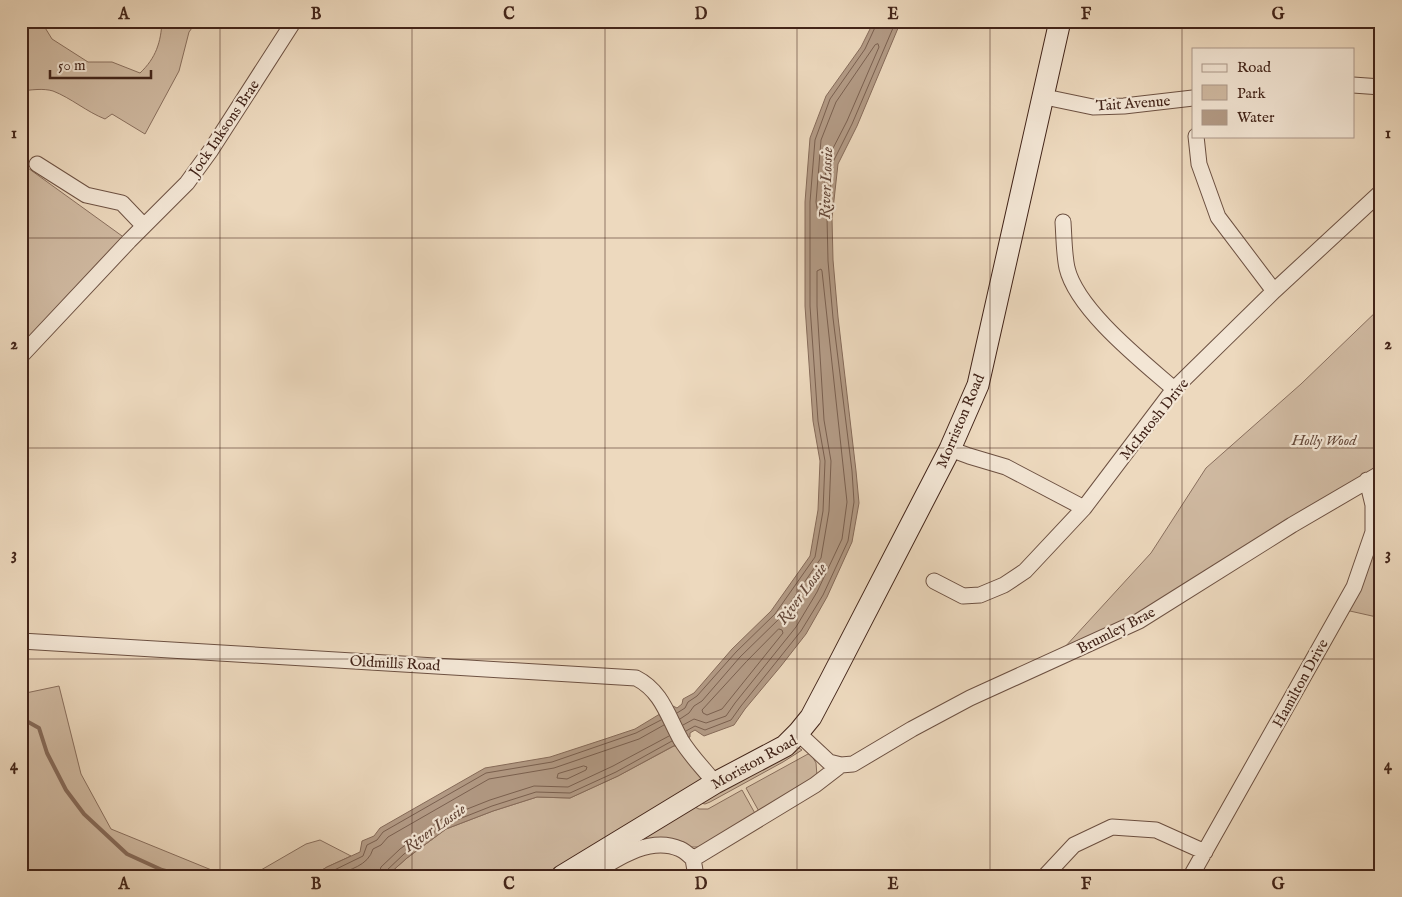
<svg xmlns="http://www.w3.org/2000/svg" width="1402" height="897" font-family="'IM FELL English',serif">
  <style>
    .green { fill: #d0baa2; stroke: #896f5e }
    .water { fill: #b39b86; stroke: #866b5a }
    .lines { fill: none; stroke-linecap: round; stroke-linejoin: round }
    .shore { stroke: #7a6050; stroke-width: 1 }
    .stream { stroke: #866b5a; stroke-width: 4 }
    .street-casing { stroke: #6d5142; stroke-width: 17 }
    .secondary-casing { stroke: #422419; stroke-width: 23 }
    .street { stroke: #f3e6d5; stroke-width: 15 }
    .secondary { stroke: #f3e6d5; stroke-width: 21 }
    .grid { fill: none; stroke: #422419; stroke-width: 1; stroke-opacity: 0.55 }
    .labels { text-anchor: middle; stroke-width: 4.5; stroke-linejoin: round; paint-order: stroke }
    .street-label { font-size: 15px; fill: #422419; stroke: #f3e6d5 }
    .park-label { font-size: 15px; font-style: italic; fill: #664a3b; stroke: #f3e6d5 }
    .water-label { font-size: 16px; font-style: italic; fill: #64483a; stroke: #f3e6d5 }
    .neatline { fill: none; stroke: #422419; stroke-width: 2 }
    .grid-label { font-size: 16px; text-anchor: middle; font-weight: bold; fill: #422419 }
  </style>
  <rect width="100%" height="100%" fill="#edd9be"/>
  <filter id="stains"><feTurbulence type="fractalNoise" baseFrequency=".004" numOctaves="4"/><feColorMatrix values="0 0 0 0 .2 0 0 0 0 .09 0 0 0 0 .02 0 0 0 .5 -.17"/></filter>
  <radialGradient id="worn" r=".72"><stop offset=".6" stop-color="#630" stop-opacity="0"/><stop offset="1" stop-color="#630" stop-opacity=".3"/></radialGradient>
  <path class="green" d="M 21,21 L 48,21 L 44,26 L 52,39 L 88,62 L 112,62 L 140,73 C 156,58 161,42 162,21 L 197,21 L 189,32 L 179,71 L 145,134 L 112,114 L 105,119 C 87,112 71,98 53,91 C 43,88 31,90 21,91 Z
    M 21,163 L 129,241 L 21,356 Z
    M 1381,307 L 1381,618 L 1341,609 L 1373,532 L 1367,481 L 1139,621 L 1053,660 L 1151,553 L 1206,468 L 1301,384 Z
    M 59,686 L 81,774 L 111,829 L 214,871 L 240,873 L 261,870 L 306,844 L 320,840 L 351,856 L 327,867 L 312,876 L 21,876 L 21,694 Z
    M 674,746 L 685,748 L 715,783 L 562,876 L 389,876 L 389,874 L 407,858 L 446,829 L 493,811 L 537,797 L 570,798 L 618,776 Z
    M 799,748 L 802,750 L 783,762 L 710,802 L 705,804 L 697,802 L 789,750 Z
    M 808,754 L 811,754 L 816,763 L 817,776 L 761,815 L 746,788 Z
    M 742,790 L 757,817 L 700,847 L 687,847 L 682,843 L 579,869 L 691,805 L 699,809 L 708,809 Z"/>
  <path class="water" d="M 874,21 L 901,21 L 857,126 L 838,164 L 832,218 L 833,260 L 838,317 L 856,471 L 859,503 L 852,542 L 827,597 L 806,634 L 781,666 L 745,709 L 734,725 L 704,736 L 695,730 L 690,733 L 690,737 L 618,776 L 570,798 L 537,797 L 493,811 L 446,829 L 407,858 L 389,874 L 389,876 L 312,876 L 327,867 L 360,852 L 362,841 L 374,836 L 380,828 L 485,768 L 550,757 L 602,740 L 635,729 L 673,706 L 677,708 L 682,704 L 683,699 L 694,693 L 732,649 L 771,611 L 810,556 L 818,510 L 820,461 L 813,421 L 805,306 L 805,202 L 810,138 L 826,96 L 861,47 Z"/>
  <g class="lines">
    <path class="shore" d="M 878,44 L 879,47 L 847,121 L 827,160 L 821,213 L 818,214 L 816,202 L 821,140 L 836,102 L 875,45 Z
      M 779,629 L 782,630 L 783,633 L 722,709 L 707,715 L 703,713 L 702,710 L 746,662 Z
      M 677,713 L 685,708 L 688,702 L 697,696 L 736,652 L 775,614 L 815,557 L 823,511 L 825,461 L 818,421 L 810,306 L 810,202 L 815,140 L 830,99 L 865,49 L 878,21
      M 680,719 L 689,713 L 694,706 L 702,701 L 740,657 L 780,618 L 821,558 L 829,511 L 831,461 L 824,420 L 817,306 L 817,271 L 821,269 L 822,271 L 847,502 L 842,539 L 817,592 L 796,627 L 735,703 L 726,716 L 706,723 L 694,719 L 683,725
      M 686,731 L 695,726 L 705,730 L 731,720 L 741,706 L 801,631 L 823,595 L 848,541 L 854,502 L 852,471 L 833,318 L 828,261 L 827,217 L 833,162 L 852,124 L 896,21
      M 584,766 L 587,767 L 586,770 L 567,779 L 557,778 L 558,774 Z
      M 322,876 L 363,856 L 367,845 L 377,840 L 383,832 L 486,773 L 552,762 L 636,733 L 661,720
      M 335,876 C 350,869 368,866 373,849 L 381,845 L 388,837 L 489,779 L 554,768 L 639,739 L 664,725
      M 378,876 L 381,867 L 400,849 L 442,819 L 490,800 L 534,786 L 568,787 L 613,766 L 669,736
      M 384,876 L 386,871 L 404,854 L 444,825 L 492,806 L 536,792 L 570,793 L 616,772 L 672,741"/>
    <path class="stream" d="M 21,718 L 39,728 L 47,753 L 66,790 L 84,814 L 127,854 L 162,870 L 185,876"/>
    <g class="street-casing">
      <path id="street" d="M 1353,85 L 1381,87
        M 1045,97 L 1093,107 L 1124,106 L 1193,98
        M 1196,136 L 1199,164 L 1218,217 L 1274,291
        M 37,164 L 86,195 L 122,203 L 144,226
        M 1063,222 C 1064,237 1064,254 1067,268 C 1077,310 1142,361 1174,389
        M 21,356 L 129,241 L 187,183 L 211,150 L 294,21
        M 950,449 L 969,456 L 1006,467 L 1084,508
        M 934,581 L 963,596 L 980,595 L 1004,585 L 1025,571 L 1084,508 L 1174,389 L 1274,291 L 1381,192
        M 21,641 L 636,678 C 662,691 668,717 681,740 C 690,755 704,769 715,783
        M 798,733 L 829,762 L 841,765 L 853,764 L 912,729 L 970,698 L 1139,621 L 1292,525 L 1381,473
        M 693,859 L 815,785 L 841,765
        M 693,859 L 696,876
        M 589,876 C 615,860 649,835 680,849 C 685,851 689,855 693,859
        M 1045,876 L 1074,845 L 1112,827 L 1156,830 L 1205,852
        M 1191,876 L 1354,587 L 1373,532 L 1373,505 L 1367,480"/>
    </g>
    <g class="secondary-casing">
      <path id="secondary" d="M 562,876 L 715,783 L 785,746 L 798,733 L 811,717 L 830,681 L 950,449 L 978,385 L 1060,21"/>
    </g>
    <use href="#street" class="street"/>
    <use href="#secondary" class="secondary"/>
  </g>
  <path class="grid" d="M 220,21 L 220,876M 412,21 L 412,876M 605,21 L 605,876M 797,21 L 797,876M 990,21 L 990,876M 1182,21 L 1182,876M 21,238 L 1381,238M 21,448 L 1381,448M 21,659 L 1381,659"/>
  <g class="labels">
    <g class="street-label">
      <text transform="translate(1133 103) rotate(-4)" y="5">Tait Avenue</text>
      <text transform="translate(224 128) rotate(-56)" y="5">Jock Inksons Brae</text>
      <text transform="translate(1154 419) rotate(-51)" y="5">McIntosh Drive</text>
      <text transform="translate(960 421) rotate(-67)" y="5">Morriston Road</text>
      <text transform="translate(1116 630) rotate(-27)" y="5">Brumley Brae</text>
      <text transform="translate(395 663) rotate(3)" y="5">Oldmills Road</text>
      <text transform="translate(1300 683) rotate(-61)" y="5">Hamilton Drive</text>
      <text transform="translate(754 762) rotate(-29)" y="5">Moriston Road</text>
    </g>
    <g class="park-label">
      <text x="1324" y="445">Holly Wood</text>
    </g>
    <g class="water-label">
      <text transform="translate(825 183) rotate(-88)" y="6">River Lossie</text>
      <text transform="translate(801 593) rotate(-53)" y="6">River Lossie</text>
      <text transform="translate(434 827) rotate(-35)" y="6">River Lossie</text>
    </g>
  </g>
  <rect width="1402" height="897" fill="none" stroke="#edd9be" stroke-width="55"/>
  <rect x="1192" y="48" width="162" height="90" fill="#f3e6d5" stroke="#ac988a"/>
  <rect x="1202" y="64" width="25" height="8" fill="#f3e6d5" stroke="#ac988a"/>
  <text x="1237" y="72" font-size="15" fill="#422419">Road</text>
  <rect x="1202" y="85" width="25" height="15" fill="#d0baa2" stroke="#ac988a"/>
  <text x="1237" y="98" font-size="15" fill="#422419">Park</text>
  <rect x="1202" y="110" width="25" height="15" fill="#b39b86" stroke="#ac988a"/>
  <text x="1237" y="122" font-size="15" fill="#422419">Water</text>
  <path d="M50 70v8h101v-8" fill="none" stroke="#422419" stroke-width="2.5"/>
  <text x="58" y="70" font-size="15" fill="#422419" stroke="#f3e6d5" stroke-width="4" paint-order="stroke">50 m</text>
  <rect x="28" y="28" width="1346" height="842" class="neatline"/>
  <g class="grid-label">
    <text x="124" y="19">A</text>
    <text x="316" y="19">B</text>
    <text x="509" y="19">C</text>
    <text x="701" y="19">D</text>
    <text x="893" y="19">E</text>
    <text x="1086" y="19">F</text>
    <text x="1278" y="19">G</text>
    <text x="14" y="138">1</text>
    <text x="1388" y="138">1</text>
    <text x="14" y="349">2</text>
    <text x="1388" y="349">2</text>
    <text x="14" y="559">3</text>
    <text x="1388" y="559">3</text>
    <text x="14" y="770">4</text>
    <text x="1388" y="770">4</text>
    <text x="124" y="889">A</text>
    <text x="316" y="889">B</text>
    <text x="509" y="889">C</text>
    <text x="701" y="889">D</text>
    <text x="893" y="889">E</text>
    <text x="1086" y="889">F</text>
    <text x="1278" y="889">G</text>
  </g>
  <rect width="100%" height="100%" filter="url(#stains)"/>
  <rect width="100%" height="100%" fill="url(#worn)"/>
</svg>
